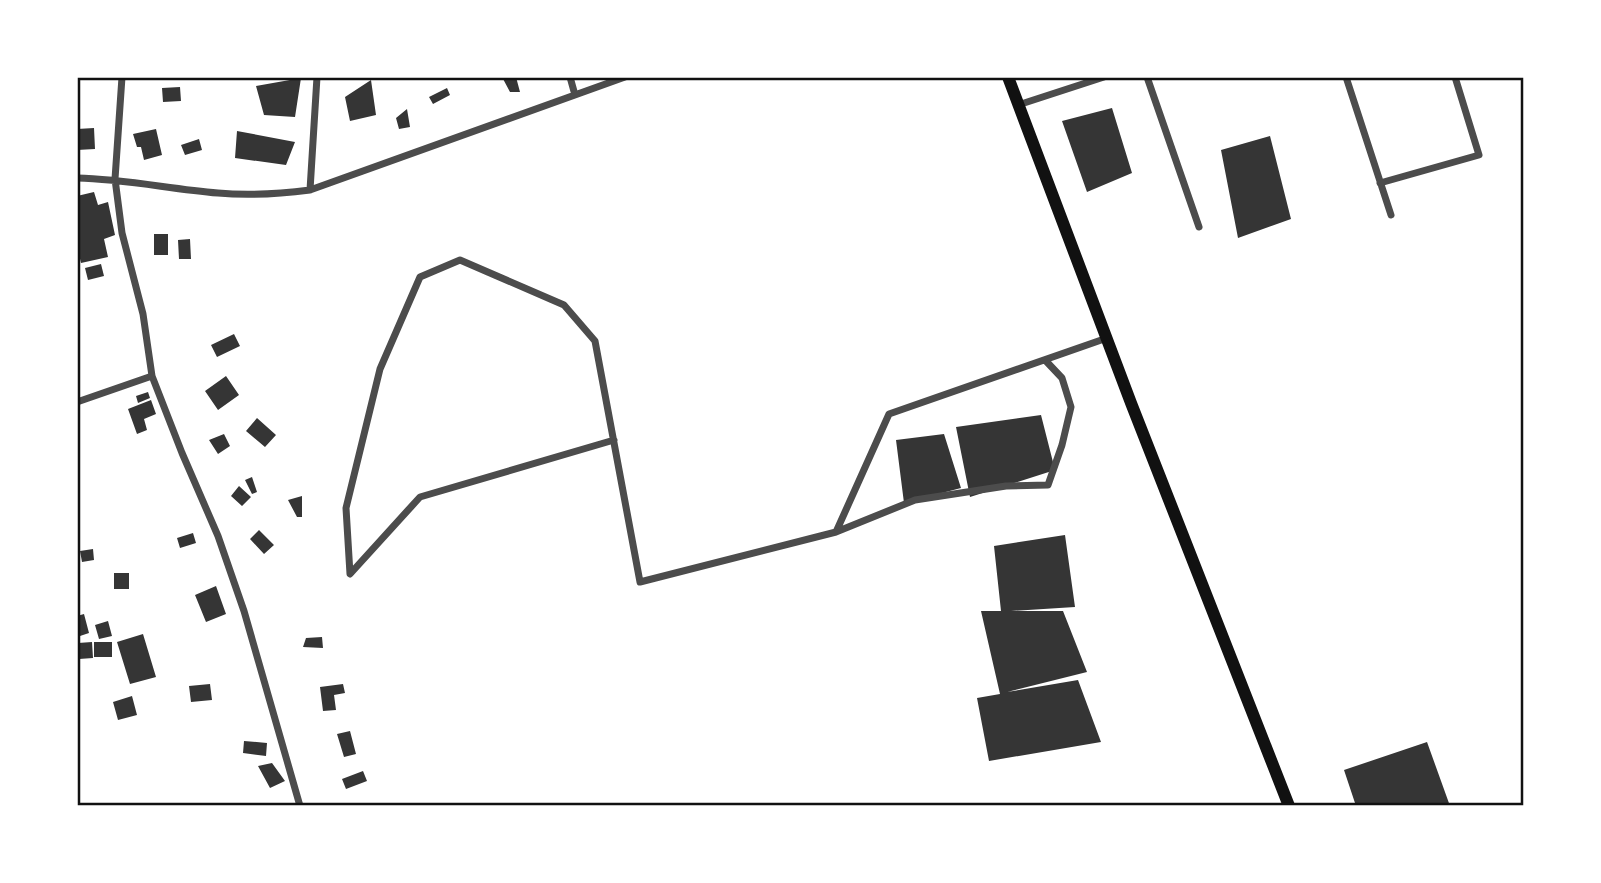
<svg xmlns="http://www.w3.org/2000/svg" width="1601" height="883" font-family="Ubuntu,sans-serif">
  <style>
    .building { fill: #353535 }
    .lines { fill: none; stroke-linecap: round; stroke-linejoin: round }
    .minor { stroke: #4c4c4c; stroke-width: 7 }
    .primary { stroke: #111; stroke-width: 12 }
    .neatline { fill: none; stroke: #111; stroke-width: 2.5 }
  </style>
  <rect width="100%" height="100%" fill="#fff"/>
  <path class="building" d="M 502,77 L 516,77 L 520,92 L 510,92 Z
    M 301,78 L 295,117 L 264,115 L 256,86 Z
    M 371,80 L 376,115 L 350,121 L 345,97 Z
    M 180,87 L 181,101 L 163,102 L 162,88 Z
    M 447,88 L 450,95 L 433,104 L 429,97 Z
    M 1112,108 L 1132,173 L 1087,192 L 1062,121 Z
    M 407,109 L 410,127 L 399,129 L 396,118 Z
    M 94,128 L 95,149 L 77,150 L 77,129 Z
    M 156,129 L 162,155 L 144,160 L 141,147 L 137,147 L 133,134 Z
    M 237,131 L 295,142 L 286,165 L 235,158 Z
    M 1270,136 L 1291,219 L 1238,238 L 1221,150 Z
    M 199,139 L 202,150 L 185,155 L 181,145 Z
    M 94,192 L 98,205 L 108,202 L 115,235 L 104,239 L 108,257 L 81,263 L 77,246 L 77,196 Z
    M 154,234 L 168,234 L 168,255 L 154,255 Z
    M 190,239 L 191,259 L 179,259 L 178,240 Z
    M 101,264 L 104,276 L 88,280 L 85,268 Z
    M 234,334 L 240,346 L 217,357 L 211,345 Z
    M 226,376 L 239,395 L 218,410 L 205,391 Z
    M 148,392 L 150,398 L 138,403 L 136,396 Z
    M 151,400 L 156,414 L 144,419 L 147,430 L 137,434 L 128,409 Z
    M 1041,415 L 1055,470 L 970,497 L 956,427 Z
    M 257,418 L 276,435 L 265,447 L 246,431 Z
    M 224,434 L 230,446 L 218,454 L 209,440 Z
    M 944,434 L 961,488 L 904,503 L 896,440 Z
    M 252,477 L 257,492 L 252,494 L 245,480 Z
    M 239,486 L 251,497 L 242,506 L 231,496 Z
    M 302,496 L 302,517 L 297,517 L 288,500 Z
    M 259,530 L 274,545 L 264,554 L 250,539 Z
    M 193,533 L 196,543 L 180,548 L 177,538 Z
    M 1065,535 L 1075,607 L 1011,611 L 1063,611 L 1087,672 L 1007,692 L 1078,680 L 1101,742 L 989,761 L 977,698 L 1000,694 L 981,611 L 1001,611 L 994,546 Z
    M 93,549 L 94,560 L 82,562 L 80,551 Z
    M 114,573 L 129,573 L 129,589 L 114,589 Z
    M 216,586 L 226,614 L 206,622 L 195,595 Z
    M 84,614 L 89,633 L 77,637 L 77,616 Z
    M 108,621 L 112,636 L 99,639 L 95,625 Z
    M 143,634 L 156,677 L 130,684 L 117,642 Z
    M 322,637 L 323,648 L 303,647 L 306,638 Z
    M 92,642 L 93,658 L 79,659 L 78,643 Z
    M 94,642 L 112,642 L 112,657 L 94,657 Z
    M 210,684 L 212,700 L 191,702 L 189,686 Z
    M 343,684 L 345,693 L 334,695 L 336,710 L 323,711 L 320,687 Z
    M 132,696 L 137,715 L 118,720 L 113,702 Z
    M 350,731 L 356,754 L 344,757 L 337,734 Z
    M 244,741 L 267,743 L 266,756 L 243,753 Z
    M 1427,742 L 1450,806 L 1356,806 L 1344,770 Z
    M 272,763 L 285,781 L 270,788 L 258,766 Z
    M 363,771 L 367,781 L 346,789 L 342,779 Z"/>
  <g class="lines">
    <path class="minor" d="M 122,77 L 115,179 L 122,233 L 143,314 L 152,376 L 182,453 L 218,536 L 244,611 L 300,806
      M 570,77 L 575,95
      M 1147,77 L 1199,227
      M 1346,77 L 1391,215
      M 1018,105 L 1104,77
      M 77,178 C 125,179 170,189 218,193 C 249,196 279,194 310,190 L 625,77
      M 1380,183 L 1479,155 L 1455,77
      M 310,190 L 317,77
      M 77,402 L 152,376
      M 614,440 L 420,497 L 350,574 L 346,508 L 380,369 L 420,277 L 460,260 L 564,305 L 595,341 L 640,582 L 836,532 L 889,414 L 1107,338
      M 836,532 L 915,500 L 1006,486 L 1048,485 L 1062,445 L 1071,407 L 1062,378 L 1045,360"/>
    <path class="primary" d="M 1008,77 L 1131,403 L 1289,806"/>
  </g>
  <rect width="1601" height="883" fill="none" stroke="#ffffff" stroke-width="158"/>
  <rect x="79" y="79" width="1443" height="725" class="neatline"/>
</svg>
